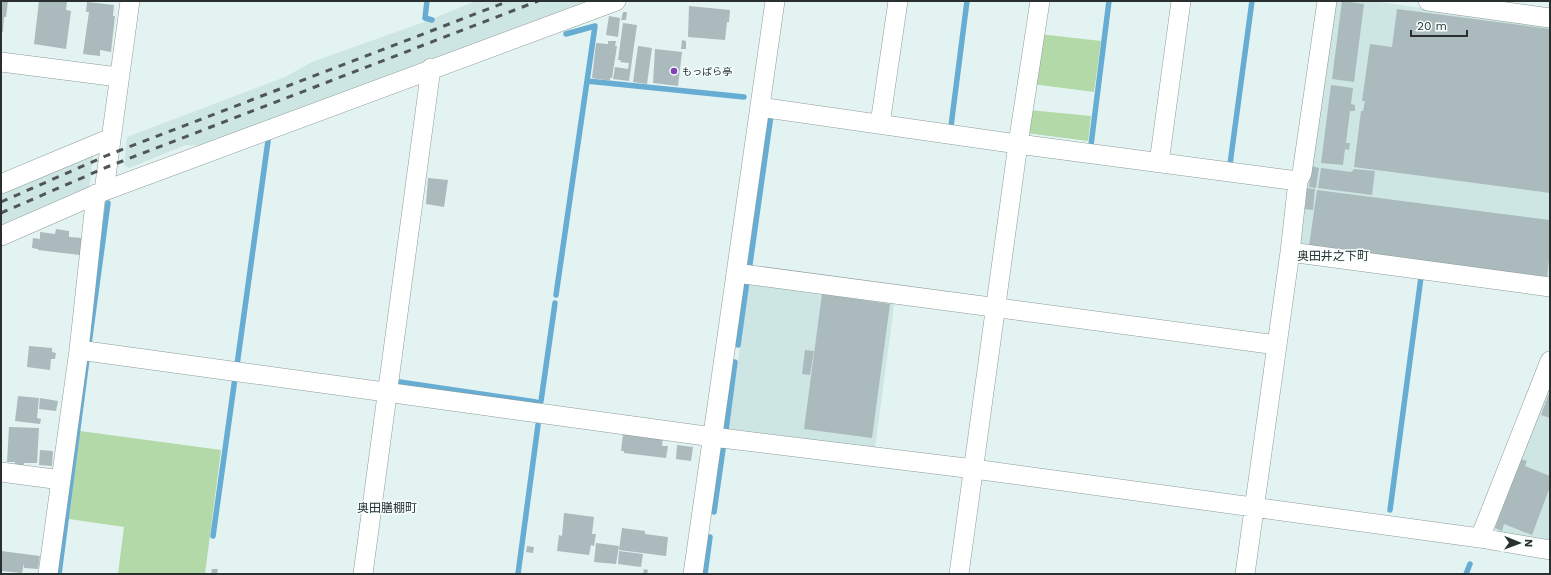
<svg xmlns="http://www.w3.org/2000/svg" width="1551" height="575" font-family="'Work Sans','Noto Sans JP',sans-serif">
  <style>
    .built { fill: #cee6e3 }
    .green { fill: #b2d9a7 }
    .lines { fill: none; stroke-linecap: round; stroke-linejoin: round }
    .stream { stroke: #67acd3; stroke-width: 5.5 }
    .building { fill: #abbabd }
    .minor-casing { stroke: #8c9b99; stroke-width: 20 }
    .minor { stroke: #fff; stroke-width: 19 }
    .rail { stroke: #4f5756; stroke-width: 3; stroke-dasharray: 7 7; stroke-linecap: butt }
    .poi-dot { fill: #8140b5; stroke: #f5fffd; stroke-width: 1.5 }
    .labels { text-anchor: middle; stroke-width: 3; stroke-linejoin: round; paint-order: stroke }
    .poi-label { font-size: 10px; fill: #2a302f; stroke: #f5fffd; text-anchor: start }
    .quarter-label { font-size: 12px; fill: #2a302f; stroke: #f5fffd }
  </style>
  <rect width="100%" height="100%" fill="#e3f3f1"/>
  <path class="built" d="M 476,1 L 593,1 L 205,146 L 186,145 L 129,168 L 124,165 L 127,137 L 285,77 L 312,62 L 424,22 Z
    M 1332,1 L 1372,1 L 1550,26 L 1550,279 L 1298,245 Z
    M 94,152 L 89,189 L 1,227 L 1,188 Z
    M 750,279 L 895,299 L 875,448 L 728,429 Z
    M 1550,382 L 1550,540 L 1491,532 Z"/>
  <path class="green" d="M 1039,34 L 1101,41 L 1094,92 L 1032,84 Z
    M 1029,110 L 1091,116 L 1088,141 L 1026,133 Z
    M 80,431 L 221,450 L 205,574 L 118,574 L 124,527 L 69,519 Z"/>
  <g class="lines">
    <path class="stream" d="M 427,1 L 425,18 L 432,20
      M 587,81 L 744,97
      M 951,126 L 967,1
      M 1091,145 L 1109,1
      M 1230,164 L 1252,1
      M 749,271 L 771,115
      M 556,295 L 595,26 L 566,34
      M 89,344 L 108,203
      M 738,345 L 747,281
      M 237,365 L 268,141
      M 393,381 L 536,402
      M 541,401 L 555,303
      M 726,430 L 735,362
      M 1390,510 L 1421,277
      M 714,512 L 723,449
      M 213,536 L 235,378
      M 59,574 L 87,359
      M 518,574 L 538,425
      M 705,574 L 710,537
      M 1466,574 L 1470,564"/>
  </g>
  <path class="building" d="M 1,1 L 8,1 L 6,17 L 4,17 L 3,32 L 1,32 Z
    M 39,1 L 67,1 L 66,10 L 71,11 L 66,49 L 34,44 Z
    M 1342,1 L 1364,4 L 1354,82 L 1332,79 Z
    M 87,2 L 114,5 L 113,16 L 115,16 L 111,52 L 100,50 L 100,56 L 83,54 L 89,12 L 86,12 Z
    M 689,6 L 730,10 L 729,22 L 727,22 L 725,40 L 688,37 Z
    M 1397,9 L 1550,29 L 1550,193 L 1354,167 L 1361,111 L 1363,111 L 1365,101 L 1362,101 L 1370,44 L 1392,47 Z
    M 623,12 L 627,12 L 626,20 L 621,20 Z
    M 609,16 L 620,18 L 618,37 L 606,35 Z
    M 623,23 L 637,25 L 629,81 L 613,79 L 615,67 L 628,69 L 629,63 L 620,62 L 621,60 L 618,60 Z
    M 682,40 L 686,41 L 686,49 L 681,49 Z
    M 608,41 L 616,41 L 615,46 L 617,46 L 612,78 L 610,78 L 610,81 L 592,78 L 596,43 L 608,44 Z
    M 638,46 L 652,48 L 647,84 L 633,82 Z
    M 655,49 L 682,52 L 678,86 L 653,83 Z
    M 1331,85 L 1353,88 L 1351,104 L 1355,105 L 1355,111 L 1350,111 L 1346,143 L 1350,143 L 1349,150 L 1345,149 L 1343,165 L 1321,163 Z
    M 1311,166 L 1319,168 L 1316,188 L 1309,187 Z
    M 1321,168 L 1351,172 L 1354,169 L 1375,171 L 1372,195 L 1318,188 Z
    M 428,178 L 448,180 L 444,207 L 426,204 Z
    M 1307,188 L 1315,189 L 1313,210 L 1305,209 Z
    M 1317,190 L 1550,220 L 1550,252 L 1547,277 L 1309,246 Z
    M 56,229 L 69,231 L 69,237 L 82,238 L 80,255 L 38,250 L 38,249 L 32,248 L 33,238 L 40,239 L 40,232 L 55,234 Z
    M 822,294 L 890,304 L 872,438 L 804,429 Z
    M 29,346 L 52,348 L 52,352 L 56,353 L 55,359 L 51,359 L 50,370 L 27,367 Z
    M 805,350 L 814,351 L 810,375 L 802,374 Z
    M 1550,391 L 1550,418 L 1541,415 Z
    M 18,396 L 39,398 L 37,418 L 41,419 L 40,424 L 15,421 Z
    M 40,398 L 58,401 L 56,411 L 39,409 Z
    M 9,427 L 39,428 L 37,463 L 24,463 L 23,467 L 15,466 L 15,462 L 7,462 Z
    M 623,434 L 663,437 L 662,446 L 668,446 L 666,458 L 624,453 L 624,451 L 621,451 Z
    M 677,445 L 693,447 L 691,461 L 676,459 Z
    M 40,450 L 53,451 L 52,466 L 39,465 Z
    M 1521,459 L 1527,461 L 1525,466 L 1550,476 L 1550,487 L 1532,535 L 1504,524 L 1502,531 L 1495,528 Z
    M 564,513 L 594,517 L 592,534 L 596,534 L 594,546 L 591,545 L 589,555 L 557,551 L 559,535 L 562,536 Z
    M 622,528 L 645,531 L 645,534 L 668,537 L 666,556 L 619,550 Z
    M 596,543 L 619,546 L 616,564 L 594,562 Z
    M 527,546 L 534,547 L 533,553 L 526,552 Z
    M 1,551 L 40,556 L 38,569 L 24,568 L 24,563 L 22,573 L 1,571 Z
    M 619,551 L 643,554 L 641,567 L 618,564 Z
    M 212,569 L 218,569 L 217,574 L 211,574 Z
    M 644,569 L 648,570 L 647,574 L 643,574 Z"/>
  <g class="lines">
    <g class="minor-casing">
      <path id="minor" d="M 1428,1 L 1550,18
        M 1,62 L 118,77
        M 760,107 L 1018,144 L 1298,181
        M 880,124 L 898,1
        M 1159,163 L 1181,1
        M 1,184 L 111,138
        M 104,191 L 130,1
        M 1,236 L 104,191 L 616,1
        M 1290,252 L 1550,287
        M 736,273 L 1277,345
        M 79,350 L 713,437 L 974,469 L 1480,538 L 1550,550
        M 1,472 L 61,480
        M 1480,538 L 1550,361
        M 48,574 L 79,350 L 96,194
        M 363,574 L 431,68
        M 693,574 L 775,1
        M 959,574 L 1018,144 L 1040,1
        M 1245,574 L 1290,252 L 1298,181 L 1302,173 L 1327,1"/>
    </g>
    <use href="#minor" class="minor"/>
    <path class="rail" d="M 1,202 L 108,155 L 509,1
      M 1,213 L 107,167 L 538,1"/>
  </g>
  <circle class="poi-dot" cx="674" cy="71" r="4"/>
  <g class="labels">
    <g class="poi-label">
      <text x="682" y="75">もっぱら亭</text>
    </g>
    <g class="quarter-label">
      <text x="1333" y="260">奥田井之下町</text>
      <text x="387" y="512">奥田膳棚町</text>
    </g>
  </g>
  <rect width="1551" height="575" fill="none" stroke="#2a302f" stroke-width="4"/>
  <g transform="translate(1519 543) rotate(91)" stroke="#f5fffd" stroke-width="3" paint-order="stroke">
  <path d="M0-3L7 15L0 10L-7 15Z" fill="#2a302f"/>
  <text y="-6" font-size="11" font-weight="bold" text-anchor="middle" fill="#2a302f">N</text>
  </g>
  <path d="M1411 30v6h56v-6" fill="none" stroke="#2a302f" stroke-width="2"/>
  <text x="1417" y="30" font-size="12" fill="#2a302f" stroke="#f5fffd" stroke-width="3" paint-order="stroke">20 m</text>
</svg>
